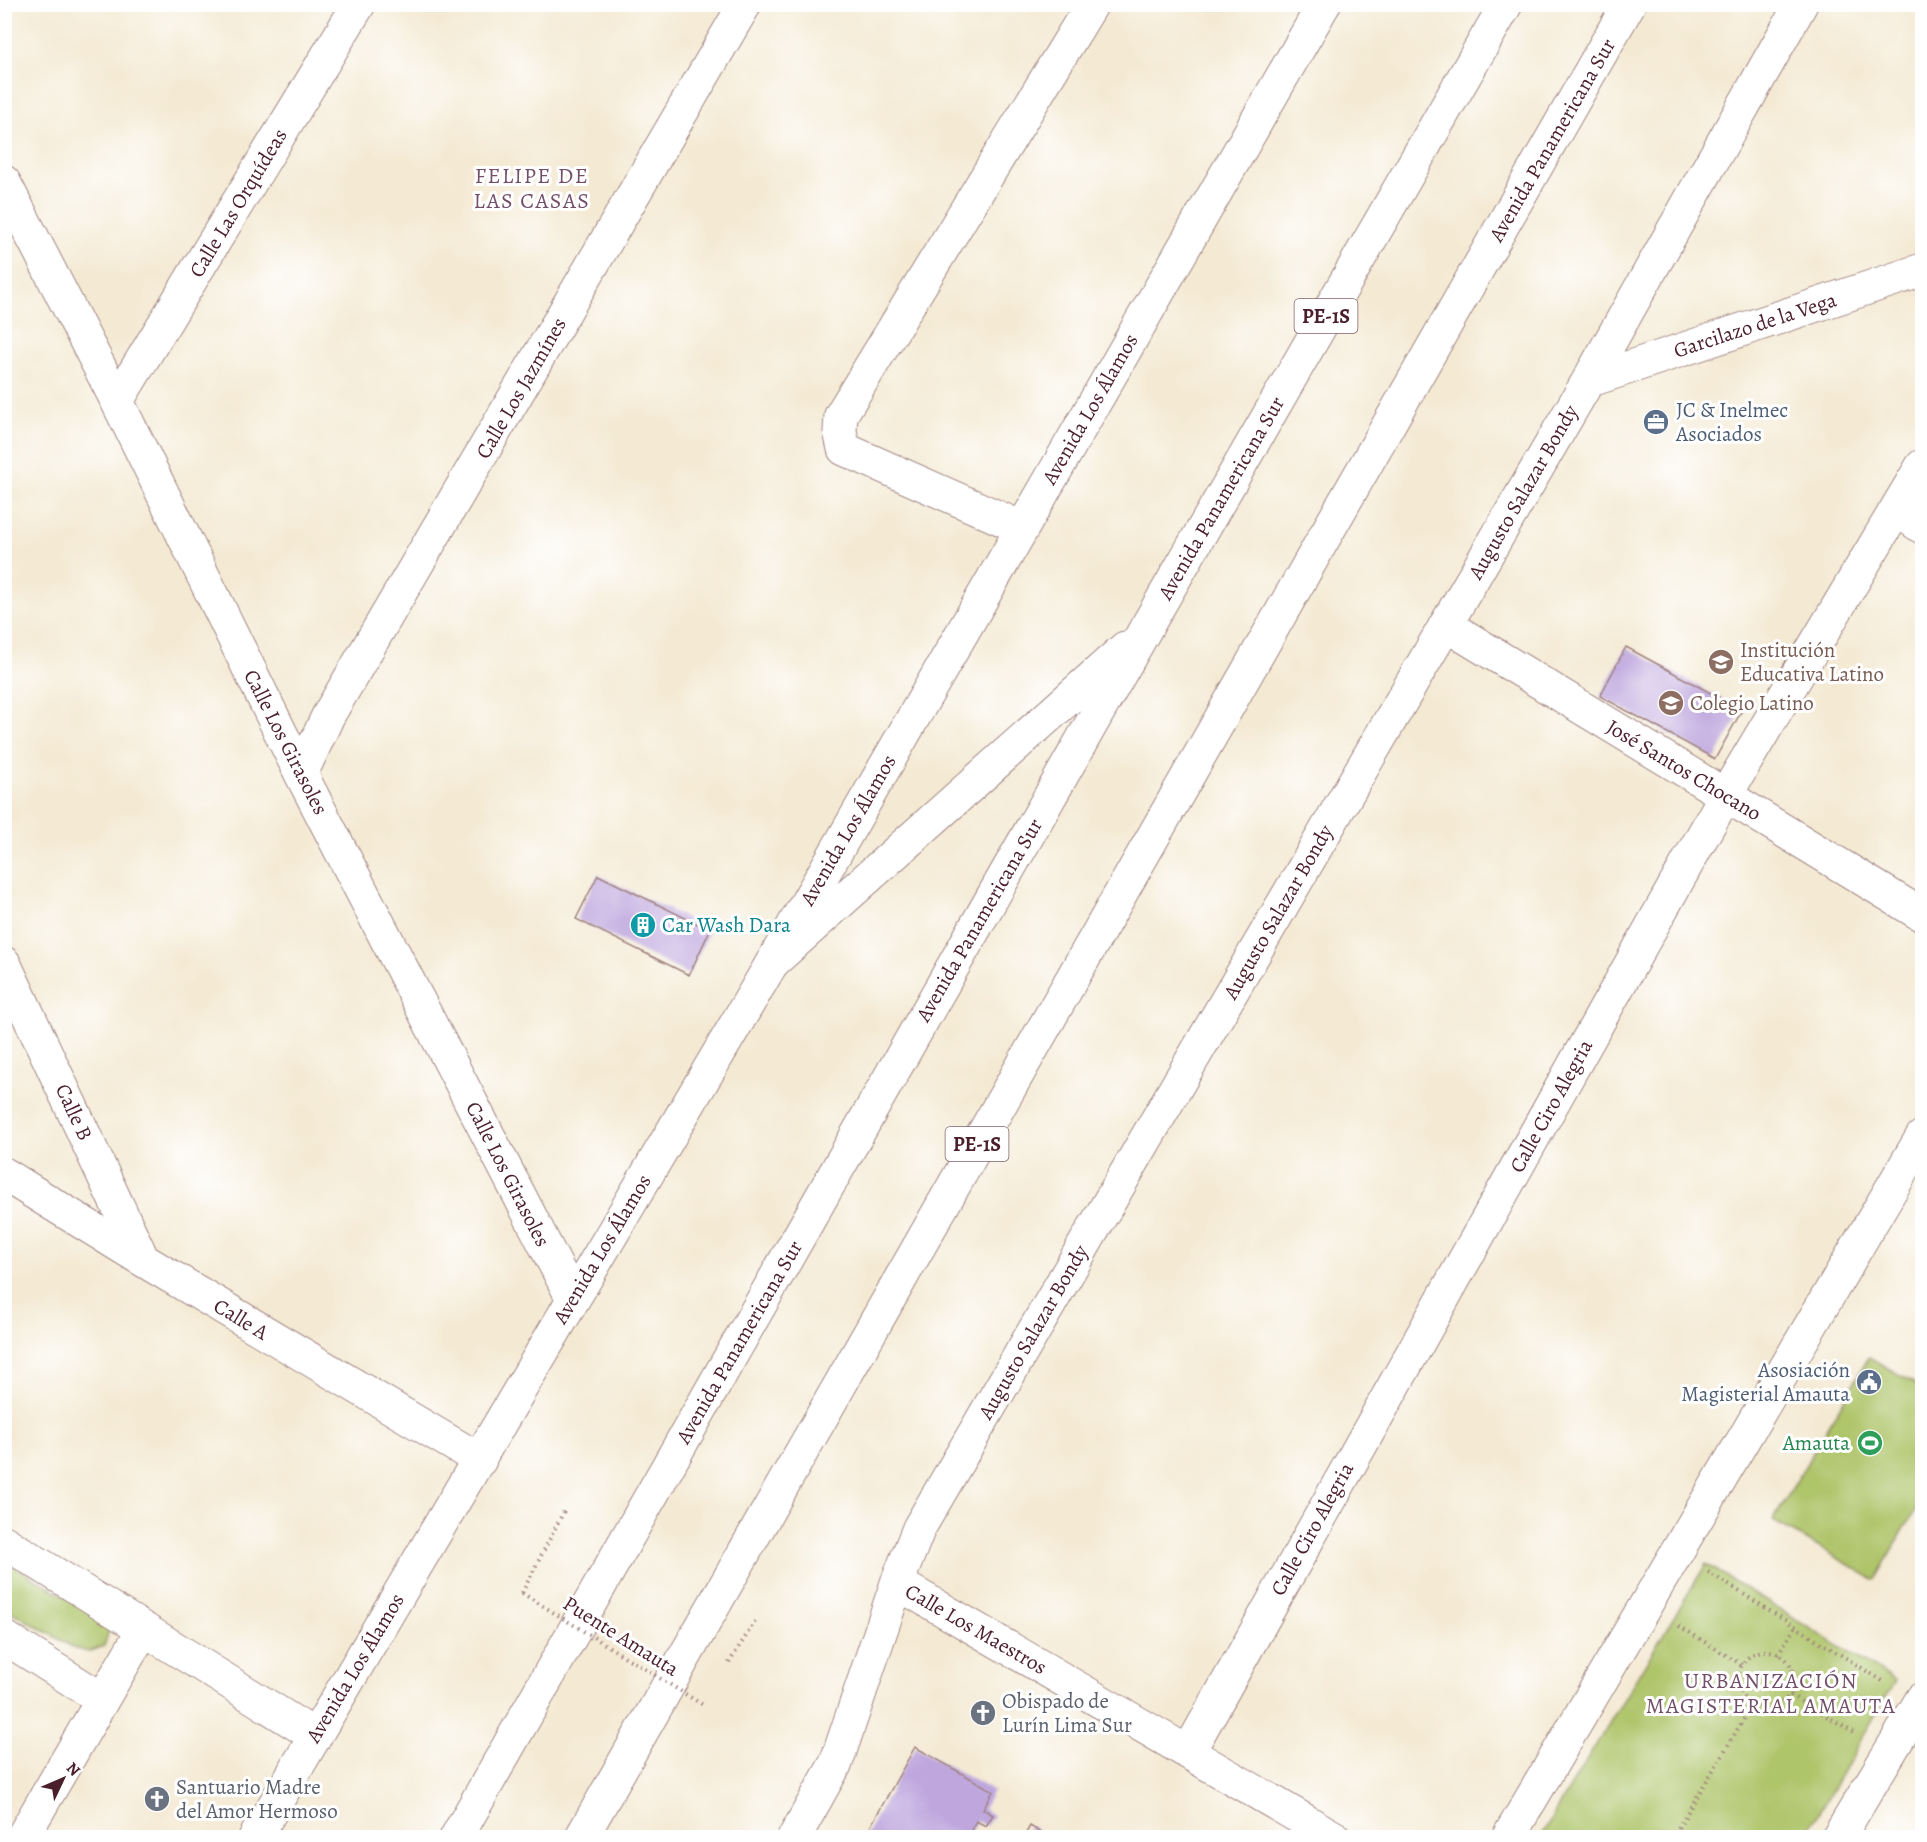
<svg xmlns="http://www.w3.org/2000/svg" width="1927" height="1842" font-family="Alegreya,serif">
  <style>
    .green { fill: #afc56a; stroke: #7c724a; stroke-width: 1.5 }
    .building { fill: #bfa7de }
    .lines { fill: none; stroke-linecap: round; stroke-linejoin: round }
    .minor-casing { stroke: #9f8480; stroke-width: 35 }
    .highway-casing { stroke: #9f8480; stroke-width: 35 }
    .path { stroke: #9f8480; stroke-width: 4; stroke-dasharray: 1.5 4.5; stroke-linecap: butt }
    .minor { stroke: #fff; stroke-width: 33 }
    .highway { stroke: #fff; stroke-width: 33 }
    .path-bridge { stroke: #9f8480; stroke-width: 4; stroke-dasharray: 1.5 4.5; stroke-linecap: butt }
    .labels { text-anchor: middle; stroke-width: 6; stroke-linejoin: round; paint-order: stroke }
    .shield { fill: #fff; stroke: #80626b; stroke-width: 1.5 }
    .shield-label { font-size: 20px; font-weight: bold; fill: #4a1f2b }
    .street-label { font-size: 21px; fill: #4a1f2b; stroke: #fff }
    .service-label { font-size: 21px; fill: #4e5e75; stroke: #fff; text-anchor: start }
    .education-label { font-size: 21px; fill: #785e54; stroke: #fff; text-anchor: start }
    .culture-label { font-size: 21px; fill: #0d838f; stroke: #fff; text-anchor: start }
    .leisure-label { font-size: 21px; fill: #27864d; stroke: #fff; text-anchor: end }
    .worship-label { font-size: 21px; fill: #5b616d; stroke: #fff; text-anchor: start }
    .neighbourhood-label { font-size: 22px; letter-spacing: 1.5px; fill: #734f6a; stroke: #fff }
  </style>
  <rect width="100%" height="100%" fill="#fff"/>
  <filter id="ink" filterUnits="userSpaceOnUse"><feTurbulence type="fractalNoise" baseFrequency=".0167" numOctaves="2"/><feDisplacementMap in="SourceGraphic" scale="12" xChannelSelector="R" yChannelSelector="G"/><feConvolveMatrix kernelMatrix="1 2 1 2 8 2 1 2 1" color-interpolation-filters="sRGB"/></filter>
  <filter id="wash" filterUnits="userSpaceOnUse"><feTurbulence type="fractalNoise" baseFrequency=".008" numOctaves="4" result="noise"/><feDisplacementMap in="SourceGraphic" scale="24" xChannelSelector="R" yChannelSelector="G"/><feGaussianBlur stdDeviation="1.35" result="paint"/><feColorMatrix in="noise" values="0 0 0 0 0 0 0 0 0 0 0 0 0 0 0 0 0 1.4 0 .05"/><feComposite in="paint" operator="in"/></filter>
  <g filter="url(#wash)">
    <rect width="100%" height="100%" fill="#f4ead4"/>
    <path class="green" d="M 1869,1357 L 1922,1388 L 1922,1498 L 1875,1580 L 1773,1521 Z
      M 5,1561 L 102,1618 L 110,1628 L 104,1646 L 89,1652 L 76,1649 L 5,1608 Z
      M 1706,1564 L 1895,1681 L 1805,1837 L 1540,1837 Z"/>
    <g id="blocks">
      <path class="building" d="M 1626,647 L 1742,710 L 1715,759 L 1600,696 Z
        M 598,875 L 710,930 L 689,975 L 576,919 Z
        M 915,1747 L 993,1791 L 983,1809 L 993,1815 L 986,1826 L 976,1821 L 967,1838 L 864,1838 Z
        M 1030,1826 L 1050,1838 L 1023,1838 Z"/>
    </g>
  </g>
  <g filter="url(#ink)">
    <use href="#blocks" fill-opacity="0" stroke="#9f8480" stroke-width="1.5"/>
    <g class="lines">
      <g class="minor-casing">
        <path id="minor" d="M 4,182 L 117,401 L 301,774 L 573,1299
          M 1588,381 L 1922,270
          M 117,401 L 359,4
          M 1897,510 L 1922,527
          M 1022,528 L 844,449 L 840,431 L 841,415 L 1092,4
          M 1446,625 L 1922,915
          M 301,774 L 328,716 L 745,4
          M 4,963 L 143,1260
          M 4,1174 L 143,1260 L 480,1460
          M 4,1542 L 314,1735
          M 897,1583 L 1335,1838
          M 4,1637 L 102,1699
          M 1189,1751 L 1725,796 L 1922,466
          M 22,1838 L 143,1630
          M 255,1838 L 772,963 L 1324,4
          M 794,1838 L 836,1763 L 897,1583 L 919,1528 L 1588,381 L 1801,4
          M 1508,1838 L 1922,1137
          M 1838,1838 L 1922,1699"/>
      </g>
      <g class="highway-casing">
        <path id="highway" d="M 772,963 L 1125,648
          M 456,1838 L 1146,628 L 1506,4
          M 581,1838 L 1629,4"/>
      </g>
      <path class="path" d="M 1708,1572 L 1886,1683
        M 522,1593 L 564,1511
        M 1679,1626 L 1742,1665
        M1738 1679a28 28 0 1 1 56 0a28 28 0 1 1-56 0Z
        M 1778,1654 L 1796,1626
        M 729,1663 L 756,1620
        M 1790,1695 L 1856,1733
        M 1672,1838 L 1753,1704"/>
      <use href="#minor" class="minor"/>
      <use href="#highway" class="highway"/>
      <path class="path-bridge" d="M 522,1593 L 703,1705"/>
    </g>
  </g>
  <defs>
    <g id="office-disc" transform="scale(1.35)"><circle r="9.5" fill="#5c6f8a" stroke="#fff"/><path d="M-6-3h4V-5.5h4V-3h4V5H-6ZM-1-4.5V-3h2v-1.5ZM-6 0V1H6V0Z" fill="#fff"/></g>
    <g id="school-disc" transform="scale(1.35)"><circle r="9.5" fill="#8d6e63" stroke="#fff"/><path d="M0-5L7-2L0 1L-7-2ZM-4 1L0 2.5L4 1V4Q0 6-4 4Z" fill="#fff"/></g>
    <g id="university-disc" transform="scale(1.35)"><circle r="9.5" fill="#8d6e63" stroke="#fff"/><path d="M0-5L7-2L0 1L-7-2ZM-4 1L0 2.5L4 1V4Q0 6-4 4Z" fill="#fff"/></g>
    <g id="building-disc" transform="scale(1.35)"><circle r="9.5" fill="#0f9aa8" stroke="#fff"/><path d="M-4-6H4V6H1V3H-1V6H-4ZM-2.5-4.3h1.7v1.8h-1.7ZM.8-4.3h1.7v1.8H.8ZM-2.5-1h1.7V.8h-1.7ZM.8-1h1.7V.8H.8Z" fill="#fff"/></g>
    <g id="civic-disc" transform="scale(1.35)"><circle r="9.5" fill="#5c6f8a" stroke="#fff"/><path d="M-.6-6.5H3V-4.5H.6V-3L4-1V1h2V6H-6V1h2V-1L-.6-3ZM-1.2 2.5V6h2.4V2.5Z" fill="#fff"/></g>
    <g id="stadium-disc" transform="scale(1.35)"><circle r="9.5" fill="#2e9e5b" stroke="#fff"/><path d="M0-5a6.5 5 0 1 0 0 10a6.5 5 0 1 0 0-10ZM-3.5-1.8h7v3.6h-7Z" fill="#fff"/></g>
    <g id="church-disc" transform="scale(1.35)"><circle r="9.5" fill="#6b7280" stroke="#fff"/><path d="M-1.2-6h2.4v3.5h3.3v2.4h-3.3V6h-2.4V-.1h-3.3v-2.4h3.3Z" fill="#fff"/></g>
  </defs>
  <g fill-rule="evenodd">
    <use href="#office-disc" x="1656" y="422"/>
    <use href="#school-disc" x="1721" y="662"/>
    <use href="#university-disc" x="1671" y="703"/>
    <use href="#building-disc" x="643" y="925"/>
    <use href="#civic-disc" x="1869" y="1382"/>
    <use href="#stadium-disc" x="1870" y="1443"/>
    <use href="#church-disc" x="983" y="1713"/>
    <use href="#church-disc" x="157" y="1799"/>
  </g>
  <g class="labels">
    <g class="shield">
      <rect x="1294.5" y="299" width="63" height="34" rx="4.5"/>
      <rect x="945.5" y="1127" width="63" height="34" rx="4.5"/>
    </g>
    <g class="shield-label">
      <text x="1326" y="323">PE-1S</text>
      <text x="977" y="1151">PE-1S</text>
    </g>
    <g class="street-label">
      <text transform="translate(1552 140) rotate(-60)" y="7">Avenida Panamericana Sur</text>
      <text transform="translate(238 203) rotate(-59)" y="7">Calle Las Orquídeas</text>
      <text transform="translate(1755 325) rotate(-18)" y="7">Garcilazo de la Vega</text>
      <text transform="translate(521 388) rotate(-60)" y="7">Calle Los Jazmínes</text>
      <text transform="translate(1090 409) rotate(-60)" y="7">Avenida Los Álamos</text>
      <text transform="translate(1523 492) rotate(-60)" y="7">Augusto Salazar Bondy</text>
      <text transform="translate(1221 498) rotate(-60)" y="7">Avenida Panamericana Sur</text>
      <text transform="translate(286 742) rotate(63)" y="7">Calle Los Girasoles</text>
      <text transform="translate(1684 770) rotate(31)" y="7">José Santos Chocano</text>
      <text transform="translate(848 830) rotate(-60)" y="7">Avenida Los Álamos</text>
      <text transform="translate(1278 912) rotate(-60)" y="7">Augusto Salazar Bondy</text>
      <text transform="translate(979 920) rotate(-60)" y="7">Avenida Panamericana Sur</text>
      <text transform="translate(1551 1106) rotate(-61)" y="7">Calle Ciro Alegria</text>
      <text transform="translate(74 1112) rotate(65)" y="7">Calle B</text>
      <text transform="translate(508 1174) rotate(63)" y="7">Calle Los Girasoles</text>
      <text transform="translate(602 1249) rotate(-59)" y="7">Avenida Los Álamos</text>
      <text transform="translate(241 1319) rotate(31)" y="7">Calle A</text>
      <text transform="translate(1033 1332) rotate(-60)" y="7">Augusto Salazar Bondy</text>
      <text transform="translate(739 1342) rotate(-60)" y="7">Avenida Panamericana Sur</text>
      <text transform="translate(1312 1529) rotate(-61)" y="7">Calle Ciro Alegria</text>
      <text transform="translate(976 1629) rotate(30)" y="7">Calle Los Maestros</text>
      <text transform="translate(621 1636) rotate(32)" y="7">Puente Amauta</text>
      <text transform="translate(355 1668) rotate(-59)" y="7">Avenida Los Álamos</text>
    </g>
    <g class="service-label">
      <text x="1676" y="417">JC &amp; Inelmec<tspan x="1676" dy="24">Asociados</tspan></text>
      <text x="1850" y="1377" text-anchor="end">Asosiación<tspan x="1850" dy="24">Magisterial Amauta</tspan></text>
    </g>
    <g class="education-label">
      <text x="1740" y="657">Institución<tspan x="1740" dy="24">Educativa Latino</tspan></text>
      <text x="1690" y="710">Colegio Latino</text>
    </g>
    <g class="culture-label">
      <text x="662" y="932">Car Wash Dara</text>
    </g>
    <g class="leisure-label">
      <text x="1850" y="1450">Amauta</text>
    </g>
    <g class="worship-label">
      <text x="1002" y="1708">Obispado de<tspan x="1002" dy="24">Lurín Lima Sur</tspan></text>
      <text x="176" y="1794">Santuario Madre<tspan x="176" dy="24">del Amor Hermoso</tspan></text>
    </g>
    <g class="neighbourhood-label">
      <text x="532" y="183">FELIPE DE<tspan x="532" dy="25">LAS CASAS</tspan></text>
      <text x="1771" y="1688">URBANIZACIÓN<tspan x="1771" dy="25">MAGISTERIAL AMAUTA</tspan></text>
    </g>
  </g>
  <rect width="1927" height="1842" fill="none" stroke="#fff" stroke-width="24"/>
  <g transform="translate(63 1779) rotate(46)" stroke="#ffffff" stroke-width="4.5" paint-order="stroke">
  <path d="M0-4.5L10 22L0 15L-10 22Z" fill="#4a1f2b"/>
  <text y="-9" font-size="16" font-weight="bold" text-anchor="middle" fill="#4a1f2b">N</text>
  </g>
</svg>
